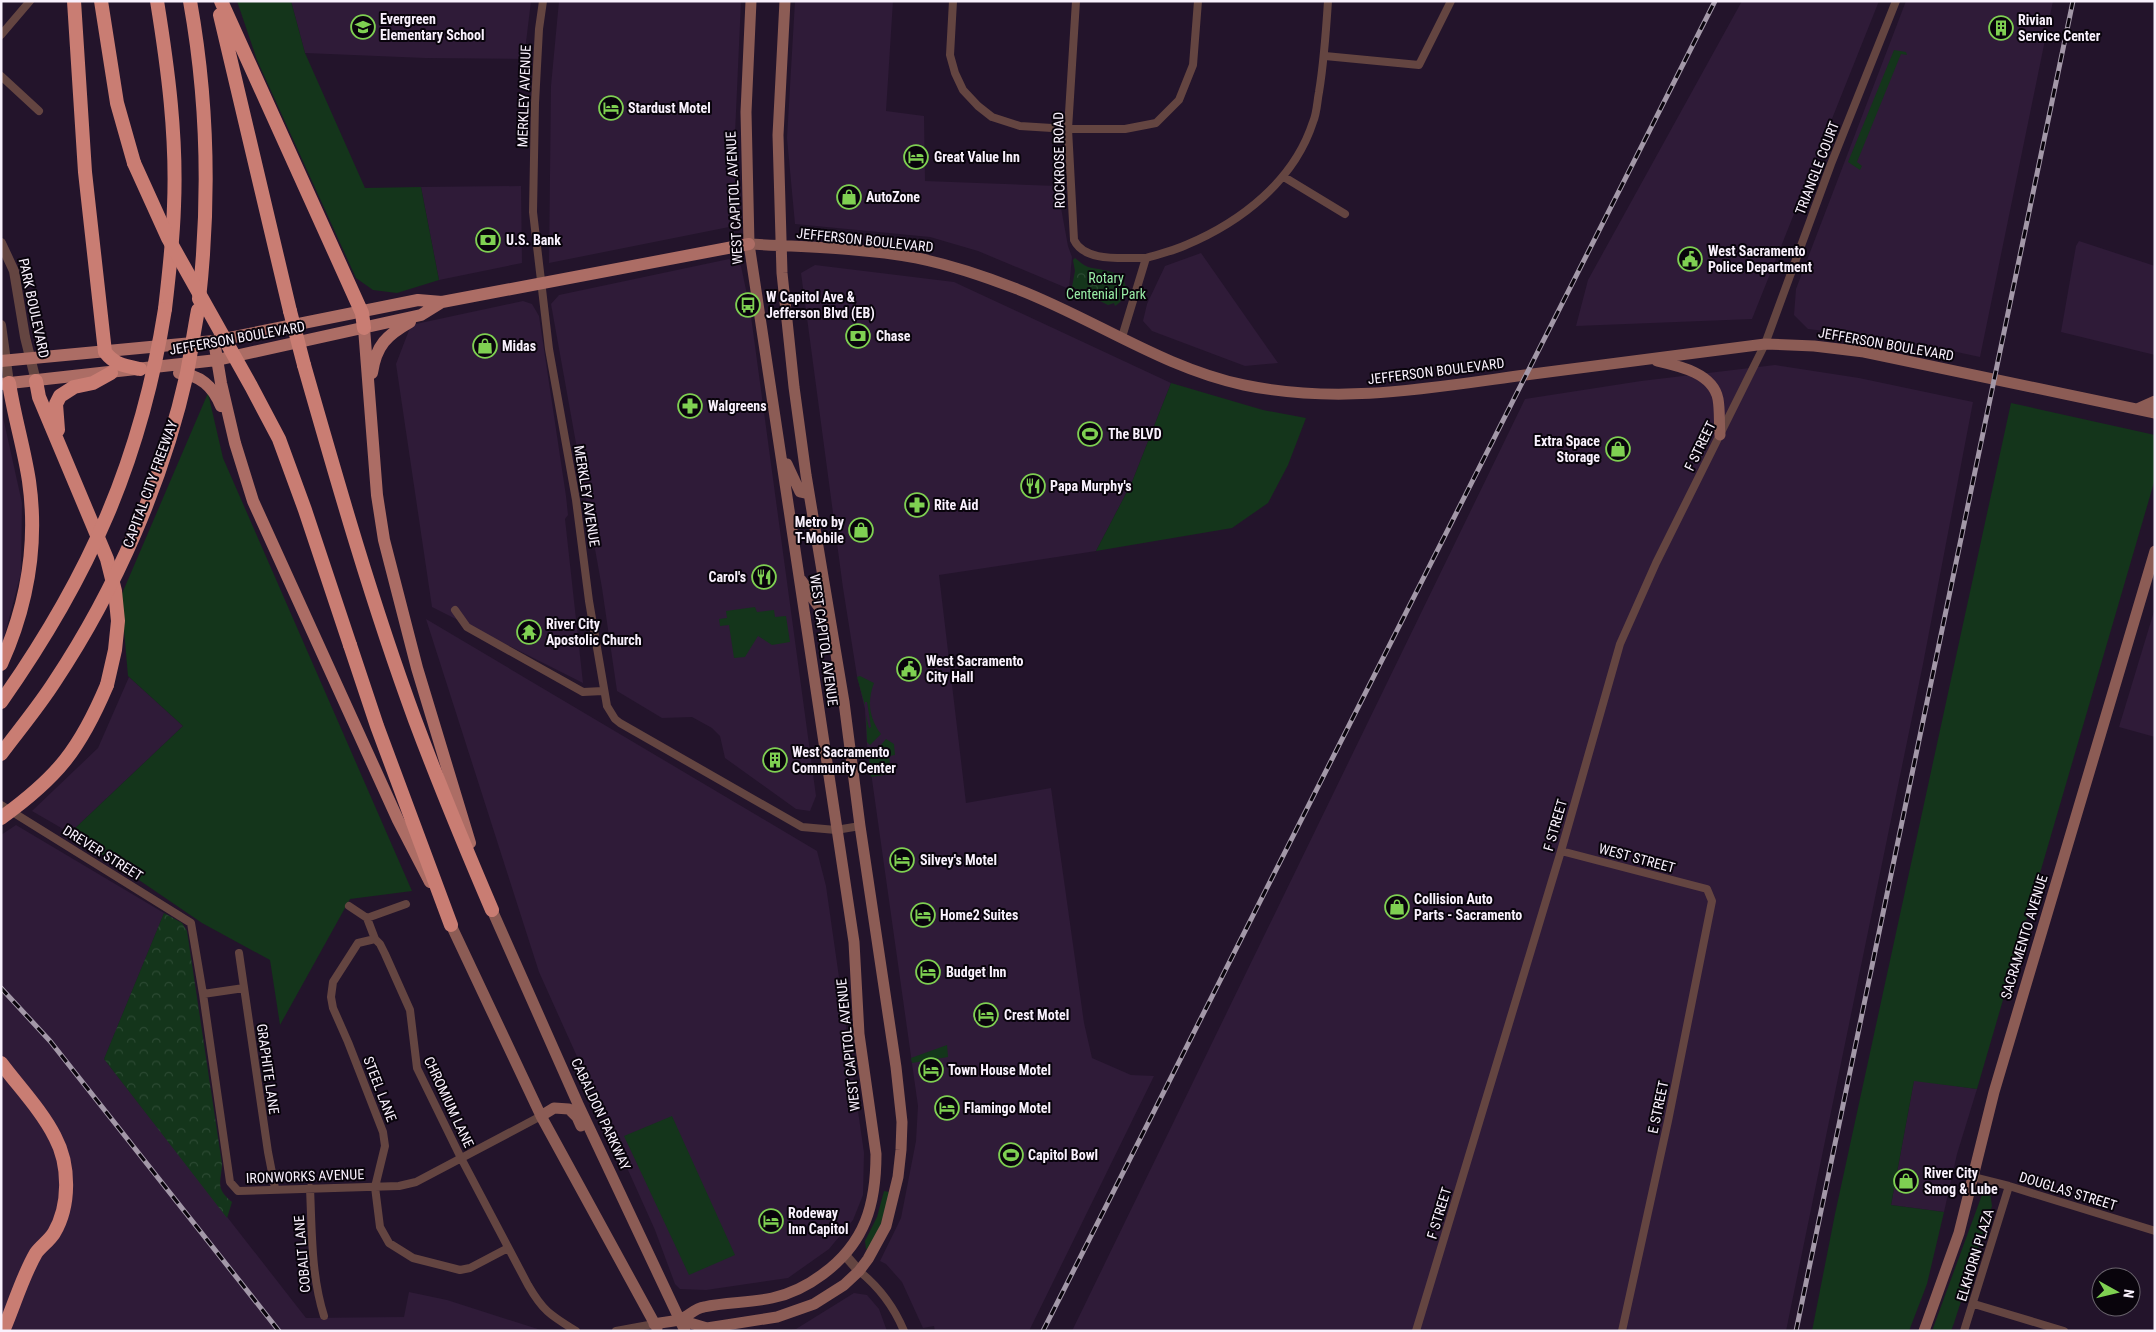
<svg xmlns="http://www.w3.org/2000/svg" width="2156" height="1332" font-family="'Roboto Condensed',sans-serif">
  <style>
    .built { fill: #2f1b38 }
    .green { fill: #14351b }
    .park { fill: url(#park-crowns) }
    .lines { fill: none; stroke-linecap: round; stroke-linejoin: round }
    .minor { stroke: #644541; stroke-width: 8 }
    .tertiary { stroke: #644541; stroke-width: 10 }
    .secondary { stroke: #8c5c55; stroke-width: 11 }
    .primary { stroke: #ac6d65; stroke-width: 12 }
    .motorway { stroke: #c97d73; stroke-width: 14 }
    .rail-casing { stroke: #a398a8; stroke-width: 5 }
    .rail { stroke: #09040c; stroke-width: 3; stroke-dasharray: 9; stroke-linecap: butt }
    .motorway-bridge { stroke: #c97d73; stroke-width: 14 }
    .labels { text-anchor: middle; stroke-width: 4; stroke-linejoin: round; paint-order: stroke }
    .poi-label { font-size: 14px; font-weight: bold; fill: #f9f1fd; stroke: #09040c; text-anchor: start }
    .street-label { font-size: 14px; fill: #f9f1fd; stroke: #09040c }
    .park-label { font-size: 14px; fill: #98eba5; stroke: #09040c }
  </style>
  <defs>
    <pattern id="park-crowns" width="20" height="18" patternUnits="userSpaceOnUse" patternTransform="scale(1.25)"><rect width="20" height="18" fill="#14351b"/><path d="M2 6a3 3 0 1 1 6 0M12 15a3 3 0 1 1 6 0" fill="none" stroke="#2b4932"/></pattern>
  </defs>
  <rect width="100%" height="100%" fill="#23142b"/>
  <path class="built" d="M 291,1 L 531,1 L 524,59 L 425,58 L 305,53 Z
    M 559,1 L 741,1 L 735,134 L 739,225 L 549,263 L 551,86 Z
    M 795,1 L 893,1 L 886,111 L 924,116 L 925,181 L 1057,186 L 1068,246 L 1072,257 L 1069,289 L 978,251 L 930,237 L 795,224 L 787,138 Z
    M 1742,1 L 1879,1 L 1752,319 L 1576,326 L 1588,280 Z
    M 1906,1 L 2053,1 L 1980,357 L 1901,340 L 1808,329 L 1794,315 L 1796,289 Z
    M 521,186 L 522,263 L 439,280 L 421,187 Z
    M 2079,241 L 2155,266 L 2155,355 L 2061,332 L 2076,246 Z
    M 1201,253 L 1278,363 L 1245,366 L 1152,331 L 1143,321 L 1147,304 L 1165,266 Z
    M 729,259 L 741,266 L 750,309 L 816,796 L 810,811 L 796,809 L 725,758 L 720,736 L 712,728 L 692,717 L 662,718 L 617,691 L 602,588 L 551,304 L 559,295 Z
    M 815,265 L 954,282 L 1171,383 L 1132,482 L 1096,551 L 939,575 L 966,803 L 1051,788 L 1084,1023 L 1092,1058 L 1131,1075 L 1154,1076 L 1029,1331 L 935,1331 L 934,1326 L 923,1328 L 902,1282 L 886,1264 L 880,1261 L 901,1218 L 916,1141 L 918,1106 L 867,744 L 865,709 L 857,676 L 843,588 L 801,273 Z
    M 523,301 L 532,304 L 539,316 L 566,496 L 568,515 L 565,519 L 583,683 L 432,607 L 396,364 L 411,325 Z
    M 1775,365 L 1859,378 L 1973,402 L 1923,664 L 1786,1331 L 1072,1331 L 1525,399 L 1641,381 Z
    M 1,408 L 22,503 L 21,573 L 1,649 Z
    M 2155,608 L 2155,737 L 2119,727 Z
    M 426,619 L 817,851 L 826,886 L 864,1153 L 863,1195 L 853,1220 L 829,1249 L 788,1278 L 706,1290 L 680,1289 L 675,1284 L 655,1230 L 539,972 Z
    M 129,677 L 183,726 L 70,833 L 32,811 L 98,748 Z
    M 16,825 L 164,913 L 104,1059 L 306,1318 L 404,1317 L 409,1292 L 447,1300 L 544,1331 L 1,1331 L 1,835 Z
    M 1914,1080 L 1977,1089 L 1957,1154 L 1944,1212 L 1891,1205 Z
    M 854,1293 L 867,1295 L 879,1309 L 887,1331 L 786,1331 L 796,1329 Z"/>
  <path class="green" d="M 237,1 L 291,1 L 305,53 L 365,188 L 421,187 L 439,280 L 397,293 L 373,290 L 356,278 L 257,60 Z
    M 1894,50 L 1906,52 L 1907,55 L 1901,54 L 1857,162 L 1862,166 L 1860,170 L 1848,162 Z
    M 1171,383 L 1263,410 L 1306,418 L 1288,465 L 1268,503 L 1232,528 L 1096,551 L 1132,482 Z
    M 208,393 L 223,458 L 412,891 L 350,899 L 280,1025 L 270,960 L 202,923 L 70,833 L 183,726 L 128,676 L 121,596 Z
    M 2011,403 L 2155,435 L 2155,479 L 1977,1089 L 1914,1081 L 1891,1205 L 1944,1212 L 1927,1284 L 1909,1331 L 1812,1331 L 1835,1214 Z
    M 755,607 L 757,612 L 774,610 L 775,617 L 786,616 L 790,642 L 772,645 L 758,636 L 745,657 L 734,658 L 729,625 L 720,626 L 719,619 L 727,618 L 726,611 Z
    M 860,676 L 874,683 C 867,701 869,718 881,734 L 870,745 L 867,742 L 866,715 L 869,728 L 871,727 L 867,702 L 865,702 L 865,706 L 857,677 Z
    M 886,739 L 894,744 L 895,755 L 889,756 L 891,774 L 871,777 L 869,759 Z
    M 947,1045 L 948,1057 L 912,1063 L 911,1058 Z
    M 672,1116 L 735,1255 L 689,1275 L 624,1136 Z
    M 884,1191 L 889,1192 C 885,1211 880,1236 866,1250 L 865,1241 L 877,1217 Z
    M 1983,1192 L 1990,1192 L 1992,1206 L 1954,1323 L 1951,1331 L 1932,1331 Z"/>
  <path class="park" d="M 1075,258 C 1079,261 1083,265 1088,267 C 1102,271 1126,269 1126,290 C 1126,297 1121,302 1115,306 L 1114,303 L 1108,305 L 1072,287 L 1075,271 L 1073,260 Z
    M 164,913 L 182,923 L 187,931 L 222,1164 C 221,1184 215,1188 232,1202 L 227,1218 L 104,1059 Z"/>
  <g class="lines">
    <path class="minor" d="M 543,1 L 539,29 L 535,103 L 533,212 L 549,349 L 576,500 L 589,601 L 607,706 L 615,719 L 620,723 L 802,827 L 836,830 L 860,826
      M 953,1 L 950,55 L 955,73 L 963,90 L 978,106 L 992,117 L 1020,126 L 1068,129 L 1125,129 L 1156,123 L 1179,100 L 1193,65 L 1198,1
      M 1076,1 L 1068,129 L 1074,240 C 1085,263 1124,257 1146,258
      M 1,35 L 30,1
      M 1325,56 L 1419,65 L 1451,1
      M 1,76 L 39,111
      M 1284,177 L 1345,214
      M 1122,337 L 1146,258 C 1159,254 1173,251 1186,245 C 1241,222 1294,181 1313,122 C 1317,113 1317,102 1319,92 C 1324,62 1326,32 1328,1
      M 455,610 L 467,627 L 583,692 L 603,691
      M 1,805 L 191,923 L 203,994 L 230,1182 L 238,1191 L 399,1186 L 416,1182 L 541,1116
      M 1561,851 L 1707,889 L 1712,901 L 1668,1121 L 1622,1331
      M 349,906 L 367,918 L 375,939
      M 367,918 L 406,904
      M 239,953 L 268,1152 L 275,1188
      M 203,994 L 244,988
      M 1973,1177 L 2009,1186 L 2155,1231
      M 310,1188 C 312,1231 311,1275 324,1316
      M 508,1248 L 470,1268 L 460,1270 L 413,1258 L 389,1243 L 380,1227 L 375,1187 L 385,1146 L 383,1132 L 348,1042 L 333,1008 L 331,997 L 333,982 L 358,943 L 375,939 L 380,944 L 385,954 L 410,1010 L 417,1068 L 461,1158 L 528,1285 C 543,1311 550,1315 576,1331
      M 859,1271 C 879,1287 894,1307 904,1331
      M 1974,1304 L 2064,1331
      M 616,1331 L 654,1324
      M 1416,1331 L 1561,851 L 1620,644 L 1656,563 L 1765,344 L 1831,164 L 1896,1
      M 1964,1331 L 2009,1186"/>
    <path class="tertiary" d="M 1,243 L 14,271 L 25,337 L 36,381
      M 1,325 L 9,383
      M 845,1255 L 859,1271"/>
    <path class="secondary" d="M 749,244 C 805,247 862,248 917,258 C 951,265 984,276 1017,289 C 1093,318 1163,368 1244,385 C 1340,405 1430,388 1525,375 C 1605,364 1685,355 1765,344 L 1814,346 L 1864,352 L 2155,413
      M 1657,361 C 1679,366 1713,373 1718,399 C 1720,410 1719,423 1720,435
      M 2137,409 L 2155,401
      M 787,464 L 800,492 L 809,494
      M 801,580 C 808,589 813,600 819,607 L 828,606
      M 492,910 L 578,1104 L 685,1331
      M 451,925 L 541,1116 L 657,1328
      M 541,1116 L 554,1108 L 569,1109 L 577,1117 L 581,1126
      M 680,1320 L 707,1328 L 777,1317 L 814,1304 L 844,1285 L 859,1271 L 868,1259 L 886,1226 L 898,1177 L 901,1150 L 902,1122 L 896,1067 L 860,826 L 844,702 L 806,475 L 794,387 L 782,273 L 778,135 L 785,1
      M 654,1324 C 663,1322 673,1322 681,1319 C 689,1316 695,1308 704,1307 C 726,1302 750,1303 772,1298 C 791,1294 807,1286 823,1274 C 865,1243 876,1205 876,1154 L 859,1034 L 854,942 L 749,244 L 746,112 L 751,1
      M 1924,1331 L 1959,1233 L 1994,1092 L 2155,551"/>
    <path class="primary" d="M 364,328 L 377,495 L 384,540 L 417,668 L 470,843
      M 214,341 L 221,383 L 235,443 L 253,501 L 398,820 L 430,882
      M 1,361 L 214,341 L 418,300 L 442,302 L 749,244
      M 179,373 C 200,375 213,386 221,406
      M 372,373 C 376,345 387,335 410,322
      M 1,384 L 217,360 L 421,315 L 442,302"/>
    <path class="motorway" d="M 74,1 L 85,172 L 105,352 C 115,365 125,366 140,369
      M 101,1 L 117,103 L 134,163
      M 157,1 C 168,69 177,137 174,206 C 173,241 169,275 165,309
      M 190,1 C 208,101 210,199 199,299
      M 221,1 L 362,313 L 364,328
      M 220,15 L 290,311
      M 304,365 C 338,484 372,603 415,720 C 439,784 465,847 492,910
      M 36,381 L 39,397 L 107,559 L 115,591 L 118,621 L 115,650 L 107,685
      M 58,430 L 56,404 L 60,396 L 74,387 L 93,383 L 111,373
      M 350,645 L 377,726 L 451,925
      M 1,664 C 27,606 38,544 29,481 C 24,448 14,416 9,383
      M 1,1063 C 19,1087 42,1111 55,1137 C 70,1165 70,1206 54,1233 C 49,1241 41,1246 36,1253 C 22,1277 14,1306 3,1331"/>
    <g class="rail-casing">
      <path id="rail" d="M 1,988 L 50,1041 L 279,1331
        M 1043,1331 L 1715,1
        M 1796,1331 L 2073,1"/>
    </g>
    <use href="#rail" class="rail"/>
    <path class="motorway-bridge" d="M 134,163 L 168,238 L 251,386 L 279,439 L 305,510 L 350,645
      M 290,311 L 304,365
      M 1,702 C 89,577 141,461 165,309
      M 1,754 C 19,730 39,706 55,681 C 116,589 163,481 187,373 C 191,352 194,331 198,310
      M 1,818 C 58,777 80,749 107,685"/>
  </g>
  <defs>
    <g id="school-ring" transform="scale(1.25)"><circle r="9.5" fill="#09040c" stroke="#7fd052" stroke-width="1.5"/><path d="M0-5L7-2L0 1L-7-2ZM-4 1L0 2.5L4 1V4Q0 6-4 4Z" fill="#7fd052"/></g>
    <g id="building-ring" transform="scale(1.25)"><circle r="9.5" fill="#09040c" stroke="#7fd052" stroke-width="1.5"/><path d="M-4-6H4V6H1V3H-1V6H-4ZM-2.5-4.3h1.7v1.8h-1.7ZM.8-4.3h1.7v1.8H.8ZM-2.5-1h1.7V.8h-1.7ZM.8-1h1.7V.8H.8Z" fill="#7fd052"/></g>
    <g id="hotel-ring" transform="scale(1.25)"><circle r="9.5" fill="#09040c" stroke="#7fd052" stroke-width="1.5"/><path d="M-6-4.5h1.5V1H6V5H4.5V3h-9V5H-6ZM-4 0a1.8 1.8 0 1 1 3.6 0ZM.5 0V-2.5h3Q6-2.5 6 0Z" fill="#7fd052"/></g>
    <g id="shop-ring" transform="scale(1.25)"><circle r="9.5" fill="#09040c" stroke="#7fd052" stroke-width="1.5"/><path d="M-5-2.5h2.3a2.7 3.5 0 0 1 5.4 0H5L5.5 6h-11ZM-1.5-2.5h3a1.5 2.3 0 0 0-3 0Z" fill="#7fd052"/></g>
    <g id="bank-ring" transform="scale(1.25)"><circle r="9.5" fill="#09040c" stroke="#7fd052" stroke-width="1.5"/><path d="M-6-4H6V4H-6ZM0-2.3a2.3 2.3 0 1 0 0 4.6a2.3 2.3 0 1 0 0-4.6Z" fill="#7fd052"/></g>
    <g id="civic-ring" transform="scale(1.25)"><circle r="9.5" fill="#09040c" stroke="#7fd052" stroke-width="1.5"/><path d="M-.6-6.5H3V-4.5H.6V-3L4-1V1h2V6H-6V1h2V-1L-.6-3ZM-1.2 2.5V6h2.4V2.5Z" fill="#7fd052"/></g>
    <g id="bus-ring" transform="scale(1.25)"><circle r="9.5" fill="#09040c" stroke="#7fd052" stroke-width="1.5"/><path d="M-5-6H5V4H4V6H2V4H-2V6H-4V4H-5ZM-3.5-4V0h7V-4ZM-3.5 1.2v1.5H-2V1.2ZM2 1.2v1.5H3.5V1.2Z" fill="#7fd052"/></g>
    <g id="pharmacy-ring" transform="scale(1.25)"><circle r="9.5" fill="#09040c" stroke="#7fd052" stroke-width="1.5"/><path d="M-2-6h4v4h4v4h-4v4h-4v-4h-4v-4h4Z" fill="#7fd052"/></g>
    <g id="stadium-ring" transform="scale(1.25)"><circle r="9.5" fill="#09040c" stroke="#7fd052" stroke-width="1.5"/><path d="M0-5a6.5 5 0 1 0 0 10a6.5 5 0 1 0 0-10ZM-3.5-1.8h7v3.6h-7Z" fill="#7fd052"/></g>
    <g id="restaurant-ring" transform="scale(1.25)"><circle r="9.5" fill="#09040c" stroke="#7fd052" stroke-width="1.5"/><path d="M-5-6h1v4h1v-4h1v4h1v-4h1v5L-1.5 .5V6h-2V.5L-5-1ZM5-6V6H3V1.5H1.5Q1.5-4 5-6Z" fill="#7fd052"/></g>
    <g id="temple-ring" transform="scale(1.25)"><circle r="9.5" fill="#09040c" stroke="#7fd052" stroke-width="1.5"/><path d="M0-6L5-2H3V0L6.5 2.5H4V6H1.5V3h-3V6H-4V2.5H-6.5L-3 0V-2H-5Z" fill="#7fd052"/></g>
  </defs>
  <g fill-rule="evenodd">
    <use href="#school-ring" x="363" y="27"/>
    <use href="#building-ring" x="2001" y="28"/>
    <use href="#hotel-ring" x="611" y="108"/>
    <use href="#hotel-ring" x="916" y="157"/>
    <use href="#shop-ring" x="849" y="197"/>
    <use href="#bank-ring" x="488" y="240"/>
    <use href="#civic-ring" x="1690" y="259"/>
    <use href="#bus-ring" x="748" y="305"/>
    <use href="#bank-ring" x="858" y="336"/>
    <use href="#shop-ring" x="485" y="346"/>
    <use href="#pharmacy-ring" x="690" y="406"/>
    <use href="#stadium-ring" x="1090" y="434"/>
    <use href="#shop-ring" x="1618" y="449"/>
    <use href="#restaurant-ring" x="1033" y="486"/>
    <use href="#pharmacy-ring" x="917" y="505"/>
    <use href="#shop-ring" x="861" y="530"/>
    <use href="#restaurant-ring" x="764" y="577"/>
    <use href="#temple-ring" x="529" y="632"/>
    <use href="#civic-ring" x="909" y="669"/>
    <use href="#building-ring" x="775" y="760"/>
    <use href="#hotel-ring" x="902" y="860"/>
    <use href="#shop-ring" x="1397" y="907"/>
    <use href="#hotel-ring" x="923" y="915"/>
    <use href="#hotel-ring" x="928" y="972"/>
    <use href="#hotel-ring" x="986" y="1015"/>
    <use href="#hotel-ring" x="931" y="1070"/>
    <use href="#hotel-ring" x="947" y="1108"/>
    <use href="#stadium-ring" x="1011" y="1155"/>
    <use href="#shop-ring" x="1906" y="1181"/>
    <use href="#hotel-ring" x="771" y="1221"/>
  </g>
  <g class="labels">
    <g class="poi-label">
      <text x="380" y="24">Evergreen<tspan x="380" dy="16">Elementary School</tspan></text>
      <text x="2018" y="25">Rivian<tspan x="2018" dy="16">Service Center</tspan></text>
      <text x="628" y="113">Stardust Motel</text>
      <text x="934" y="162">Great Value Inn</text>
      <text x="866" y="202">AutoZone</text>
      <text x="506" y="245">U.S. Bank</text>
      <text x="1708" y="256">West Sacramento<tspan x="1708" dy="16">Police Department</tspan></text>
      <text x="766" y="302">W Capitol Ave &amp;<tspan x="766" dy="16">Jefferson Blvd (EB)</tspan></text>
      <text x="876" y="341">Chase</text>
      <text x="502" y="351">Midas</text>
      <text x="708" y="411">Walgreens</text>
      <text x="1108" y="439">The BLVD</text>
      <text x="1600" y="446" text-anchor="end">Extra Space<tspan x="1600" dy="16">Storage</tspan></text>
      <text x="1050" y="491">Papa Murphy's</text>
      <text x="934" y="510">Rite Aid</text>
      <text x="844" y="527" text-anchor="end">Metro by<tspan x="844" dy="16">T-Mobile</tspan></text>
      <text x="746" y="582" text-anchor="end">Carol's</text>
      <text x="546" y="629">River City<tspan x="546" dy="16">Apostolic Church</tspan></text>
      <text x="926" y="666">West Sacramento<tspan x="926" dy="16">City Hall</tspan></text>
      <text x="792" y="757">West Sacramento<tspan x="792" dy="16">Community Center</tspan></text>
      <text x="920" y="865">Silvey's Motel</text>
      <text x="1414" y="904">Collision Auto<tspan x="1414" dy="16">Parts - Sacramento</tspan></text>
      <text x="940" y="920">Home2 Suites</text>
      <text x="946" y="977">Budget Inn</text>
      <text x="1004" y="1020">Crest Motel</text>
      <text x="948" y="1075">Town House Motel</text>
      <text x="964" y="1113">Flamingo Motel</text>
      <text x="1028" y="1160">Capitol Bowl</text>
      <text x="1924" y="1178">River City<tspan x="1924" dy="16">Smog &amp; Lube</tspan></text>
      <text x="788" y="1218">Rodeway<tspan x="788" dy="16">Inn Capitol</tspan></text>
    </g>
    <g class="street-label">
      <text transform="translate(524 96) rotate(-88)" y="5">MERKLEY AVENUE</text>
      <text transform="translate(1059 160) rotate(-91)" y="5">ROCKROSE ROAD</text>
      <text transform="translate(1817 168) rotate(-69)" y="5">TRIANGLE COURT</text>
      <text transform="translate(734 198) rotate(-93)" y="5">WEST CAPITOL AVENUE</text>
      <text transform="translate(865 240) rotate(6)" y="5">JEFFERSON BOULEVARD</text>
      <text transform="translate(34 308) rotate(78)" y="5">PARK BOULEVARD</text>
      <text transform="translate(237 338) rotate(-10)" y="5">JEFFERSON BOULEVARD</text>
      <text transform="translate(1886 344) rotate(10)" y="5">JEFFERSON BOULEVARD</text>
      <text transform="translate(1436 371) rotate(-7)" y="5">JEFFERSON BOULEVARD</text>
      <text transform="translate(1700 446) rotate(-64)" y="5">F STREET</text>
      <text transform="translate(150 484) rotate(-70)" y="5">CAPITAL CITY FREEWAY</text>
      <text transform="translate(587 496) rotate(81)" y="5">MERKLEY AVENUE</text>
      <text transform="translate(824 640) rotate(82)" y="5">WEST CAPITOL AVENUE</text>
      <text transform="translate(1555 825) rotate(-74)" y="5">F STREET</text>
      <text transform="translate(103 853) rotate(32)" y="5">DREVER STREET</text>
      <text transform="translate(1637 858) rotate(15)" y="5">WEST STREET</text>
      <text transform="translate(2024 937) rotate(-73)" y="5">SACRAMENTO AVENUE</text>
      <text transform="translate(848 1045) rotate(-96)" y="5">WEST CAPITOL AVENUE</text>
      <text transform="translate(268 1069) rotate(82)" y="5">GRAPHITE LANE</text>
      <text transform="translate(380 1089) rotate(69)" y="5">STEEL LANE</text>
      <text transform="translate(449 1102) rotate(65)" y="5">CHROMIUM LANE</text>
      <text transform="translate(1658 1107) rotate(-78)" y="5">E STREET</text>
      <text transform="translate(601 1114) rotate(65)" y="5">CABALDON PARKWAY</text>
      <text transform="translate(305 1176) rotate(-2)" y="5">IRONWORKS AVENUE</text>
      <text transform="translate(2068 1191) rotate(17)" y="5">DOUGLAS STREET</text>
      <text transform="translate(1439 1213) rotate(-73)" y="5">F STREET</text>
      <text transform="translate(302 1254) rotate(-95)" y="5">COBALT LANE</text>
      <text transform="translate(1975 1255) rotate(-73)" y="5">ELKHORN PLAZA</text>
    </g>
    <g class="park-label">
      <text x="1106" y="283">Rotary<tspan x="1106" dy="16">Centenial Park</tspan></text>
    </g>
  </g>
  <rect width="2156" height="1332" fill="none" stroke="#f9f1fd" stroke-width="5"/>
  <g transform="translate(2116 1292) rotate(98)"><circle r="24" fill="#09040c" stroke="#69636c"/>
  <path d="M0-4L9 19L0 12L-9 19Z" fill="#7fd052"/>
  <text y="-8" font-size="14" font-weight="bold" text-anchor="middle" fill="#f9f1fd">N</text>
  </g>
</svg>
